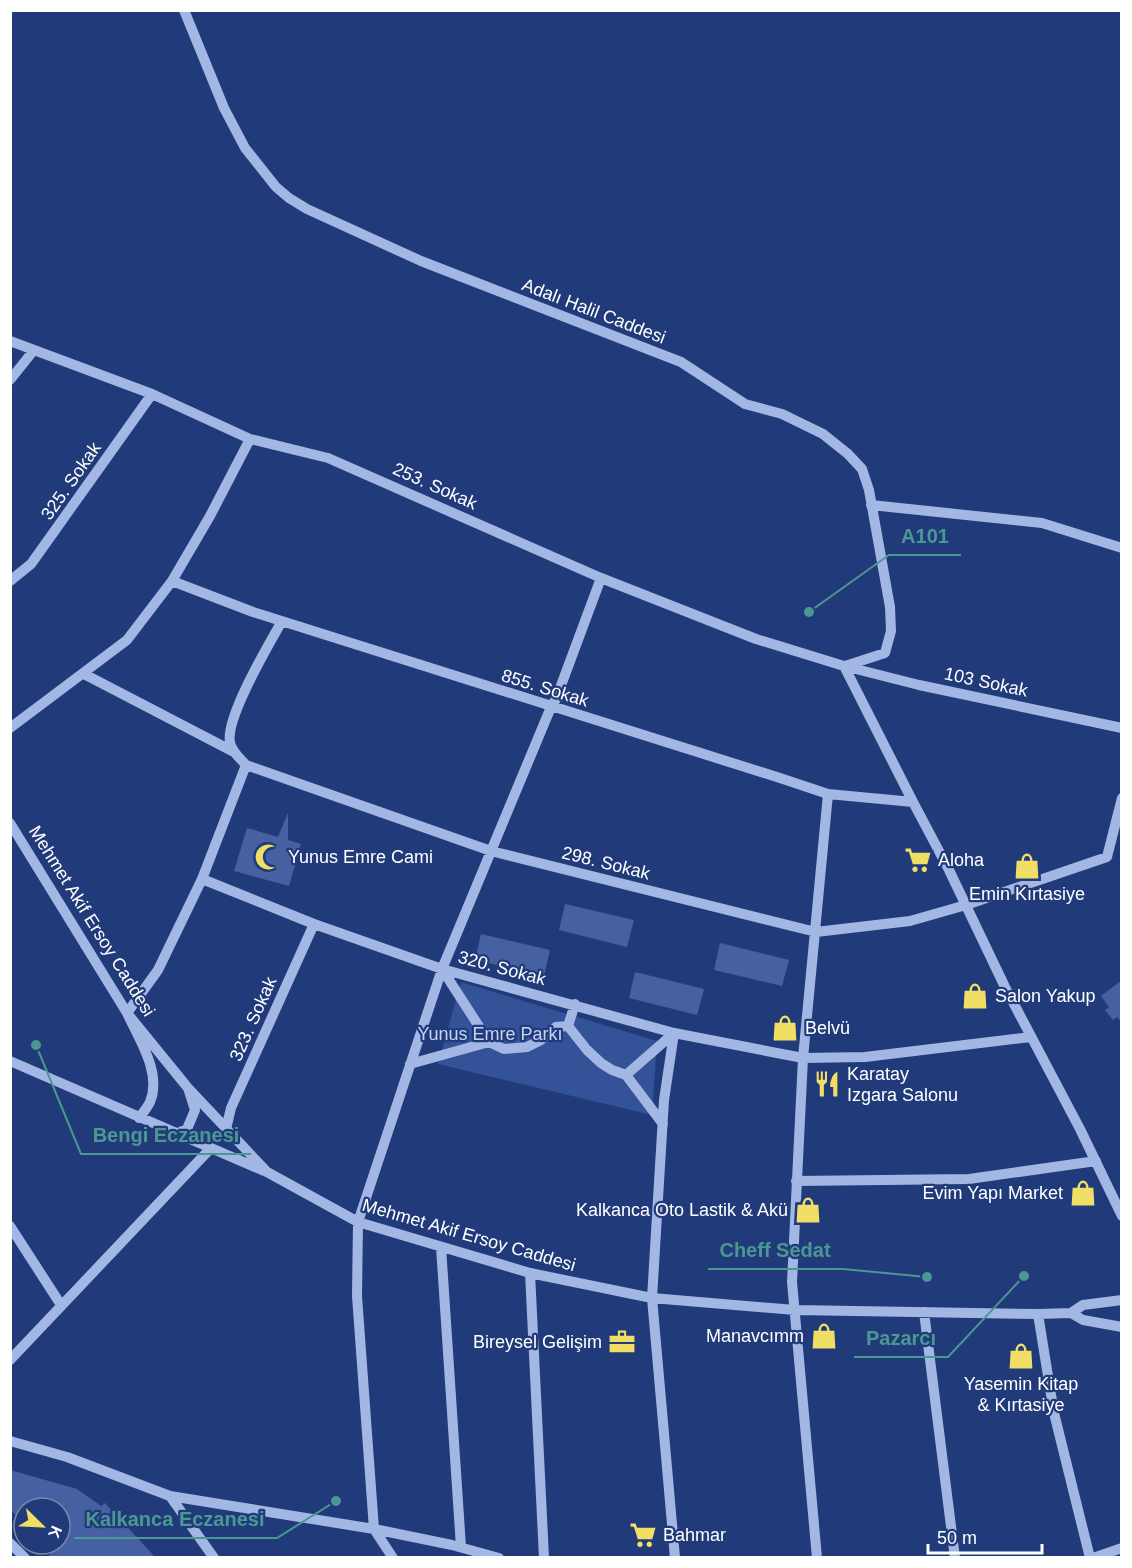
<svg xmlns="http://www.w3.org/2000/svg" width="1132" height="1568" font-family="Helvetica,sans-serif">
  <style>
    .green { fill: #345298 }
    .building { fill: #4661a1 }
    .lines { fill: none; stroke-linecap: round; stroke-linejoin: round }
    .minor { stroke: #a3b7e5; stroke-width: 10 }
    .labels { text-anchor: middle; stroke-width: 4.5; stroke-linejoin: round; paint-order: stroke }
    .street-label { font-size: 18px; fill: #fff; stroke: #213b7a }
    .poi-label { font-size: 18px; fill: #fff; stroke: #213b7a; text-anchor: start }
    .park-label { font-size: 18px; fill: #c6d4f4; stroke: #213b7a }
    .leader { fill: none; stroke: #4b9892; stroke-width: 2 }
    .callout-dot { fill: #4b9892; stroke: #213b7a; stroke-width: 2 }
    .callout-label { font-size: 20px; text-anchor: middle; font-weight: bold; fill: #4b9892; stroke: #213b7a; stroke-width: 4.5; stroke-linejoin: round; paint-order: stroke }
  </style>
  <rect width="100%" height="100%" fill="#213b7a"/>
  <path class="green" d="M 461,982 L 657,1041 L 652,1115 L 438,1064 Z"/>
  <path class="building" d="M 288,813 L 288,840 L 301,844 L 289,886 L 234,871 L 247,828 L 278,837 Z
    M 565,904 L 634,920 L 627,947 L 559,930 Z
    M 481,934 L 550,950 L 544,976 L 475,960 Z
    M 720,943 L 789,960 L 782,986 L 714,970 Z
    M 635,972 L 704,989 L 697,1015 L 629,998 Z
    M 1122,980 L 1122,1023 L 1117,1017 L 1113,1020 L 1105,1010 L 1109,1007 L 1101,996 Z
    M 10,1470 L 77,1489 L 101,1506 L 105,1503 L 155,1557 L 47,1557 L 60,1545 L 60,1508 L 24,1508 L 24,1524 L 10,1509 Z"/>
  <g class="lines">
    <path class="minor" d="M 184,10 L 224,108 L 245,148 L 276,187 L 289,198 L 307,209 L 421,261 L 681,362 L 745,404 L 782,414 L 823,434 L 848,454 L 862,469 L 869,490 L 890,607 L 891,631 L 885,653 L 845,666
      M 10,341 L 152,394 L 250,439 L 328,458 L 601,578 L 756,639 L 844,666 L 919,685 L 1122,728
      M 10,380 L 34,350
      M 871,505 L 1042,523 L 1122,548
      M 10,581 L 31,564 L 152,394
      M 172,581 L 253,612 L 780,778 L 828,794 L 913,802
      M 844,666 L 913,802 L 949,870 L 1005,987 L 1080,1129 L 1122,1216
      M 84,674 L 234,752
      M 10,728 L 127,640 L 172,581 L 210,516 L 250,439
      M 246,765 L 491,851 L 816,932 L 910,921 L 966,905 L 1107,857 L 1122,798
      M 10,823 L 127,1013 L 188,1088 L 267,1172 L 358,1222 L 530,1273 L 652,1298 L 795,1310 L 1038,1314 L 1071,1313 L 1083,1305 L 1122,1300
      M 202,879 L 314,924 L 442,969 L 674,1033 L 803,1058 L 865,1057 L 1031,1037
      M 442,969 L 489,1042 L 504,1049 L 527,1047 L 541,1040 L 556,1027 L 568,1026 L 587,1050 L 601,1063 L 612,1070 L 626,1075 L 663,1124
      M 568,1026 L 575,1004
      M 674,1033 L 664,1100 L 652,1298 L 675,1558
      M 10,1061 L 264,1171
      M 410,1064 L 489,1042
      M 626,1075 L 674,1033
      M 139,1118 C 143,1113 147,1108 150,1102 C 162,1073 139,1039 127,1013 L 158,970 L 202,879 L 246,765 C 240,758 231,751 230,742 C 225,718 269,644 282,621
      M 226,1129 L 231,1108 L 314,924
      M 175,1134 L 187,1129 L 195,1110 L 189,1091
      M 796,1181 L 969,1179 L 1096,1161
      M 10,1226 L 61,1305
      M 441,1247 L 461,1547
      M 530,1273 L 544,1558
      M 924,1312 L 955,1558
      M 1071,1313 L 1083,1320 L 1122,1327
      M 1038,1314 L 1054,1413 L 1090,1558
      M 10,1360 L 210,1149
      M 10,1441 L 67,1457 L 170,1496 L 374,1529 L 452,1545 L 499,1558
      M 170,1496 L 214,1558
      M 10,1543 L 25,1558
      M 393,1558 L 374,1529 L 357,1296 L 358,1222 L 442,969 L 551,707 L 556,699 L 601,578
      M 817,1558 L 792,1282 L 803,1058 L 828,794
      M 1093,1558 L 1122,1548"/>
  </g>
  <defs>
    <g id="mosque-bare" transform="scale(2.07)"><path d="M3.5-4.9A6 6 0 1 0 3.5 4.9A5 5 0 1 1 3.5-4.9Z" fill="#f1de65" stroke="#213b7a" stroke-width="2.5" paint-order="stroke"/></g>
    <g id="supermarket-bare" transform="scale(2.07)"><path d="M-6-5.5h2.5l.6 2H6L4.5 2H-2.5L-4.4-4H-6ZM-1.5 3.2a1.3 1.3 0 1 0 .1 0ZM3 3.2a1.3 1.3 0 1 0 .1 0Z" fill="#f1de65" stroke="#213b7a" stroke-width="2.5" paint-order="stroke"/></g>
    <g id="shop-bare" transform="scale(2.07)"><path d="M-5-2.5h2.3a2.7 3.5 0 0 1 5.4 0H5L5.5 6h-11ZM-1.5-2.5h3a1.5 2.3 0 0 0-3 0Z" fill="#f1de65" stroke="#213b7a" stroke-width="2.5" paint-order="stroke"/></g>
    <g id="restaurant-bare" transform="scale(2.07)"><path d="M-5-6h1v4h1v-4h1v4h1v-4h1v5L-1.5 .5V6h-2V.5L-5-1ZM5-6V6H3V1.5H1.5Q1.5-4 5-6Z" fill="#f1de65" stroke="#213b7a" stroke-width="2.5" paint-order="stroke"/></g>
    <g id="office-bare" transform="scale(2.07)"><path d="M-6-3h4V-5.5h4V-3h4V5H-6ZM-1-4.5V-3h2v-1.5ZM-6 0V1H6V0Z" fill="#f1de65" stroke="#213b7a" stroke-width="2.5" paint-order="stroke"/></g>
  </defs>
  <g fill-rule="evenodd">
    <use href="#mosque-bare" x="268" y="857"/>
    <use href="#supermarket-bare" x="918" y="860"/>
    <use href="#shop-bare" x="1027" y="866"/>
    <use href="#shop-bare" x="975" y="996"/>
    <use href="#shop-bare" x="785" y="1028"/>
    <use href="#restaurant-bare" x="827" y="1084"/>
    <use href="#shop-bare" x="1083" y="1193"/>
    <use href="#shop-bare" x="808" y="1210"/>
    <use href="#shop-bare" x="824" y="1336"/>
    <use href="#office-bare" x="622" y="1342"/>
    <use href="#shop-bare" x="1021" y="1356"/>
    <use href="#supermarket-bare" x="643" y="1535"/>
  </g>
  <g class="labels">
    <g class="street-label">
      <text transform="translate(594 311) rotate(21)" y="6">Adalı Halil Caddesi</text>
      <text transform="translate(71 481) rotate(-55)" y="6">325. Sokak</text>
      <text transform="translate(435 486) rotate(24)" y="6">253. Sokak</text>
      <text transform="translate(986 682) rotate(12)" y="6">103 Sokak</text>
      <text transform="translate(545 688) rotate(17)" y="6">855. Sokak</text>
      <text transform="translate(606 863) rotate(14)" y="6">298. Sokak</text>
      <text transform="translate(92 921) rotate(58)" y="6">Mehmet Akif Ersoy Caddesi</text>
      <text transform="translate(502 968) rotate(15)" y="6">320. Sokak</text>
      <text transform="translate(253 1019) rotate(-66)" y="6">323. Sokak</text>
      <text transform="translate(469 1235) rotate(16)" y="6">Mehmet Akif Ersoy Caddesi</text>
    </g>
    <g class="poi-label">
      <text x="288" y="863">Yunus Emre Cami</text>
      <text x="938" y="866">Aloha</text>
      <text x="1027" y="900" text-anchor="middle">Emin Kırtasiye</text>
      <text x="995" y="1002">Salon Yakup</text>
      <text x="805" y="1034">Belvü</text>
      <text x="847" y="1080">Karatay<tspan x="847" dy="21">Izgara Salonu</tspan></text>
      <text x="1063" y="1199" text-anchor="end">Evim Yapı Market</text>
      <text x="788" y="1216" text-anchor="end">Kalkanca Oto Lastik &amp; Akü</text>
      <text x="804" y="1342" text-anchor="end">Manavcımm</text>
      <text x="602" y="1348" text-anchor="end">Bireysel Gelişim</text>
      <text x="1021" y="1390" text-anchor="middle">Yasemin Kitap<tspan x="1021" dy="21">&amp; Kırtasiye</tspan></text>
      <text x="663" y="1541">Bahmar</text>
    </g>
    <g class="park-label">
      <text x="490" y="1040">Yunus Emre Parkı</text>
    </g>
  </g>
  <path class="leader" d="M809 612L889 555H961M36 1045L81 1154H251M927 1277L843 1269H708M1024 1276L948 1357H854M336 1501L277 1538H74"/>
  <g class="callout-dot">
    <circle cx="809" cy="612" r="6"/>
    <circle cx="36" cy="1045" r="6"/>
    <circle cx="927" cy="1277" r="6"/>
    <circle cx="1024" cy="1276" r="6"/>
    <circle cx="336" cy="1501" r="6"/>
  </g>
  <g class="callout-label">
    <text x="925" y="543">A101</text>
    <text x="166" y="1142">Bengi Eczanesi</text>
    <text x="775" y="1257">Cheff Sedat</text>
    <text x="901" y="1345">Pazarcı</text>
    <text x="175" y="1526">Kalkanca Eczanesi</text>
  </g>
  <rect width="1132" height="1568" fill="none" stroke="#ffffff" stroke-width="24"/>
  <g transform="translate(42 1526) rotate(114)"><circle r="28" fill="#213b7a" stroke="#7a89af" stroke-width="1.5"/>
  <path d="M0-4.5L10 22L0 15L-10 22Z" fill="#f1de65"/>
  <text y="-9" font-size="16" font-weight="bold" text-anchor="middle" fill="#ffffff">K</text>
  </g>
  <path d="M928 1544v9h114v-9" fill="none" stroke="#ffffff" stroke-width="3"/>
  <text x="937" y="1544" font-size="18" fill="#ffffff" stroke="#213b7a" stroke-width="4.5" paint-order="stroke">50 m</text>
</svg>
